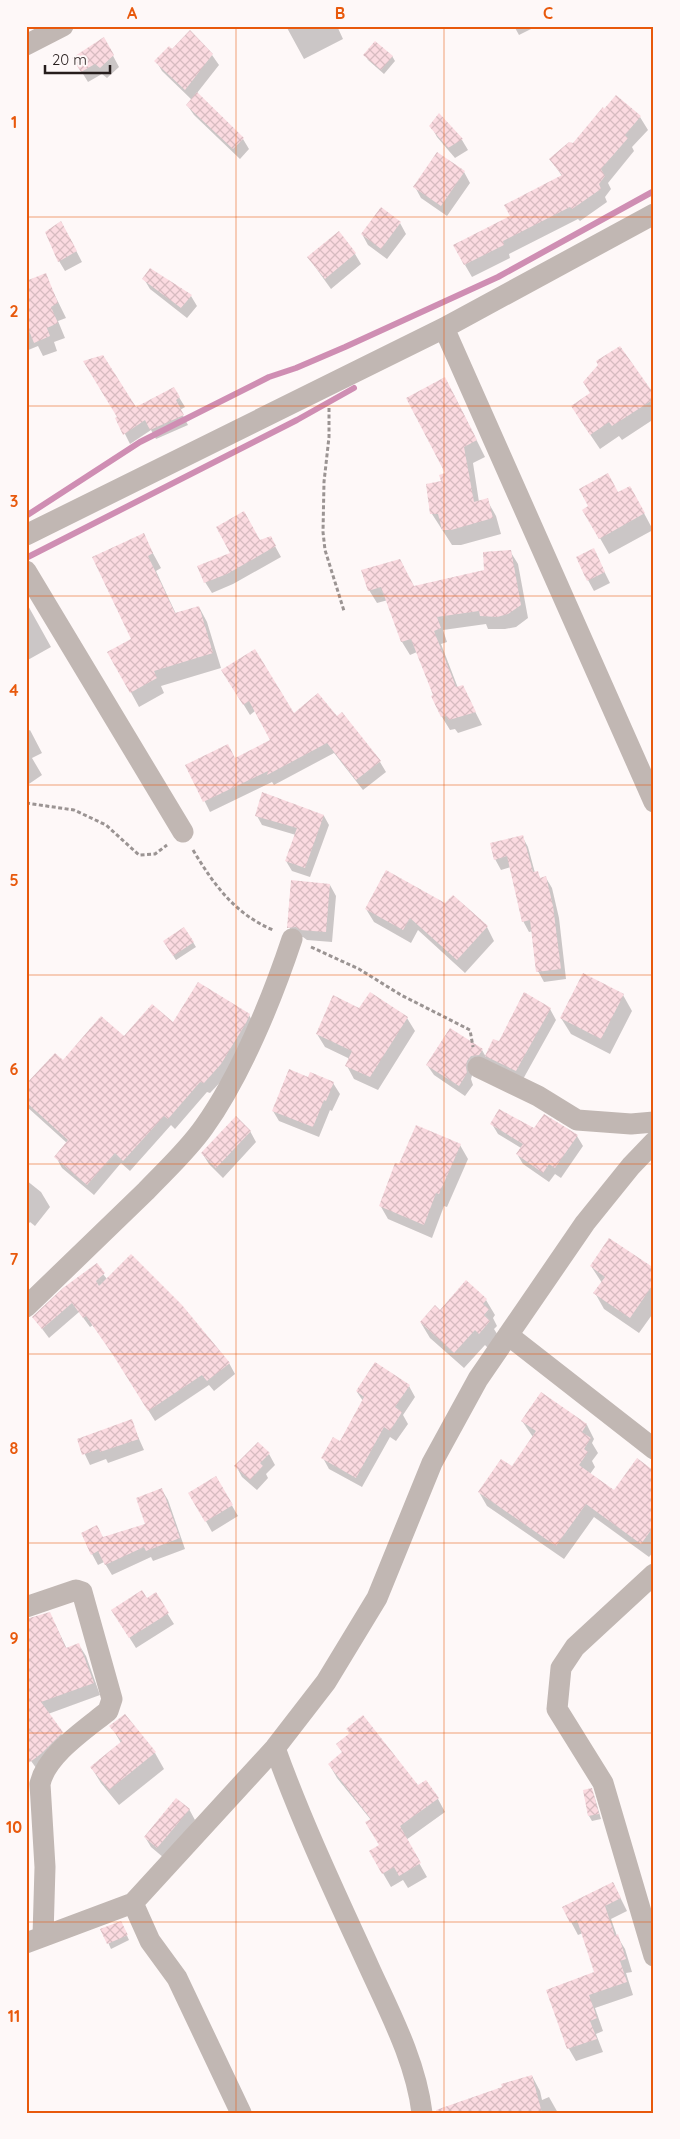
<svg xmlns="http://www.w3.org/2000/svg" width="680" height="2139" font-family="Quicksand,sans-serif">
  <style>
    .shadow { fill: #0003 }
    .lines { fill: none; stroke-linecap: round; stroke-linejoin: round }
    .stream { stroke: #cf8eb3; stroke-width: 6 }
    .building { fill: url(#building-cross-hatch) }
    .path { stroke: #9b9493; stroke-width: 3; stroke-dasharray: 4 2.5; stroke-linecap: butt }
    .minor { stroke: #c1b7b3; stroke-width: 21 }
    .grid { fill: none; stroke: #e8590c; stroke-width: 1; stroke-opacity: 0.55 }
    .neatline { fill: none; stroke: #e8590c; stroke-width: 2 }
    .grid-label { font-size: 16px; text-anchor: middle; font-weight: bold; fill: #e8590c }
  </style>
  <defs>
    <pattern id="building-cross-hatch" width="8" height="8" patternUnits="userSpaceOnUse" patternTransform="scale(1.25)"><rect width="8" height="8" fill="#fbdae0"/><path d="M0 0l8 8M0 8l8-8" fill="none" stroke="#d7bbc0"/></pattern>
  </defs>
  <rect width="100%" height="100%" fill="#fef8f8"/>
  <path class="shadow" d="M 286,26 L 337,26 L 343,39 L 304,59 Z
    M 514,26 L 537,26 L 519,35 Z
    M 104,39 L 119,67 L 107,78 L 102,74 L 88,82 L 80,69 Z
    M 172,51 L 212,55 L 219,65 L 197,93 L 243,139 L 249,149 L 240,159 L 194,115 L 187,105 L 192,100 L 162,71 L 156,61 Z
    M 365,55 L 392,56 L 395,61 L 384,74 L 368,60 Z
    M 616,97 L 640,117 L 648,130 L 632,147 L 634,151 L 608,183 L 611,189 L 605,197 L 607,202 L 580,221 L 578,219 L 509,254 L 510,258 L 472,277 L 465,265 L 512,217 L 562,176 L 551,160 L 573,145 Z
    M 440,115 L 462,140 L 468,150 L 455,158 L 437,137 L 431,126 Z
    M 464,172 L 470,183 L 447,216 L 421,198 L 415,187 Z
    M 400,223 L 406,234 L 387,259 L 368,245 L 362,234 Z
    M 67,233 L 82,262 L 65,271 L 59,261 Z
    M 355,254 L 361,264 L 331,289 L 308,257 Z
    M 45,275 L 66,318 L 58,321 L 65,338 L 54,342 L 57,351 L 43,356 L 38,346 L 26,351 L 26,283 Z
    M 144,279 L 191,296 L 197,306 L 187,318 L 150,289 Z
    M 174,389 L 185,407 L 180,410 L 188,425 L 156,439 L 151,430 L 130,444 L 119,422 L 135,408 Z
    M 454,395 L 485,457 L 473,463 L 479,502 L 487,500 L 496,516 L 501,534 L 461,545 L 452,545 L 432,514 L 446,474 Z
    M 654,396 L 654,419 L 622,440 L 619,436 L 600,449 L 581,421 Z
    M 630,487 L 653,530 L 609,554 L 584,510 Z
    M 143,535 L 161,568 L 156,571 L 176,614 L 199,607 L 207,622 L 221,668 L 161,686 L 164,693 L 139,707 L 109,652 L 132,639 Z
    M 270,537 L 281,557 L 233,584 L 212,593 L 205,582 L 260,542 Z
    M 510,551 L 518,564 L 528,618 L 516,627 L 505,629 L 488,629 L 486,624 L 443,630 L 447,642 L 441,644 L 458,688 L 462,686 L 482,725 L 458,733 L 455,729 L 450,730 L 442,717 L 433,697 L 435,696 L 417,652 L 410,655 L 402,642 L 388,600 L 377,603 L 369,590 L 363,571 L 414,587 L 485,571 Z
    M 599,561 L 610,583 L 594,591 L 588,580 Z
    M 26,602 L 51,647 L 26,661 Z
    M 223,671 L 294,715 L 337,718 L 380,762 L 386,772 L 363,790 L 334,753 L 274,785 L 272,782 L 210,812 L 187,766 L 236,759 L 271,740 L 255,711 L 250,715 Z
    M 30,730 L 42,753 L 32,758 L 42,775 L 26,786 L 26,732 Z
    M 257,816 L 324,816 L 329,825 L 310,877 L 292,871 L 286,861 L 296,835 L 262,825 Z
    M 522,836 L 528,847 L 535,873 L 537,873 L 541,879 L 546,878 L 552,888 L 559,918 L 566,979 L 544,982 L 538,971 L 533,931 L 529,932 L 523,921 L 511,867 L 501,870 L 495,859 Z
    M 330,885 L 336,896 L 332,942 L 307,940 L 303,937 L 295,938 L 289,927 Z
    M 366,909 L 487,927 L 494,941 L 465,973 L 418,930 L 411,943 L 374,922 Z
    M 193,942 L 196,947 L 176,960 L 167,946 Z
    M 623,995 L 632,1011 L 610,1054 L 571,1034 L 561,1018 Z
    M 359,1009 L 407,1018 L 415,1031 L 378,1090 L 354,1079 L 347,1066 L 350,1059 L 325,1047 L 317,1034 Z
    M 550,1009 L 556,1020 L 522,1081 L 473,1072 L 471,1079 L 473,1085 L 465,1096 L 434,1075 L 427,1065 L 482,1050 L 486,1057 L 494,1040 L 499,1043 Z
    M 249,1015 L 255,1026 L 227,1075 L 210,1093 L 207,1092 L 175,1129 L 171,1125 L 130,1171 L 121,1163 L 94,1195 L 62,1168 L 56,1157 L 67,1143 L 26,1106 L 26,1085 L 63,1062 L 124,1038 L 174,1024 Z
    M 309,1079 L 333,1083 L 340,1094 L 332,1111 L 330,1110 L 319,1137 L 279,1121 L 273,1111 Z
    M 492,1124 L 577,1136 L 583,1146 L 561,1178 L 555,1174 L 549,1182 L 523,1164 L 517,1154 L 521,1148 L 498,1134 Z
    M 250,1131 L 256,1142 L 223,1178 L 209,1164 L 202,1153 Z
    M 460,1145 L 468,1159 L 447,1207 L 444,1206 L 432,1238 L 388,1219 L 380,1205 L 399,1165 Z
    M 26,1180 L 41,1192 L 50,1207 L 35,1226 L 30,1222 L 26,1227 Z
    M 96,1265 L 107,1279 L 229,1363 L 235,1374 L 214,1391 L 209,1385 L 155,1421 L 121,1366 L 93,1325 L 90,1327 L 79,1312 L 49,1338 L 34,1318 Z
    M 591,1266 L 654,1270 L 654,1312 L 639,1333 L 604,1309 L 595,1293 L 602,1283 Z
    M 486,1300 L 495,1315 L 493,1318 L 497,1326 L 494,1329 L 499,1337 L 489,1349 L 485,1345 L 464,1368 L 430,1338 L 421,1323 L 441,1311 Z
    M 409,1386 L 415,1397 L 403,1415 L 408,1424 L 396,1441 L 390,1437 L 362,1487 L 329,1469 L 323,1458 L 340,1442 L 363,1401 L 357,1392 Z
    M 541,1393 L 587,1425 L 594,1439 L 592,1443 L 598,1453 L 592,1461 L 595,1467 L 590,1474 L 614,1492 L 654,1472 L 654,1551 L 649,1557 L 594,1517 L 564,1559 L 487,1506 L 479,1492 L 512,1468 L 533,1437 L 522,1421 Z
    M 131,1421 L 144,1450 L 108,1463 L 106,1459 L 90,1465 L 78,1440 Z
    M 269,1454 L 275,1465 L 266,1474 L 268,1478 L 257,1490 L 242,1477 L 236,1466 Z
    M 216,1478 L 238,1516 L 212,1532 L 190,1493 Z
    M 162,1490 L 168,1500 L 185,1549 L 153,1561 L 151,1557 L 112,1575 L 104,1562 L 98,1565 L 92,1554 L 103,1539 L 146,1525 Z
    M 155,1594 L 174,1624 L 136,1648 L 119,1621 Z
    M 56,1626 L 67,1649 L 79,1645 L 86,1656 L 100,1695 L 48,1714 L 68,1744 L 39,1772 L 26,1754 Z
    M 124,1715 L 155,1753 L 164,1769 L 119,1805 L 101,1783 L 91,1767 L 121,1743 L 111,1726 Z
    M 348,1729 L 418,1787 L 438,1799 L 445,1812 L 406,1840 L 427,1877 L 408,1888 L 403,1880 L 391,1887 L 370,1851 L 380,1846 L 371,1820 L 337,1778 L 329,1764 L 343,1754 L 351,1734 Z
    M 594,1795 L 601,1819 L 592,1821 L 589,1816 Z
    M 189,1809 L 195,1820 L 164,1858 L 151,1847 L 145,1837 Z
    M 613,1883 L 627,1911 L 611,1919 L 617,1936 L 625,1949 L 632,1972 L 626,1973 L 633,1995 L 595,2008 L 603,2031 L 596,2034 L 603,2052 L 576,2061 L 569,2049 L 548,1990 L 595,1973 L 583,1933 L 578,1935 L 563,1907 Z
    M 123,1927 L 129,1940 L 111,1949 L 102,1929 Z
    M 532,2076 L 540,2091 L 542,2100 L 549,2097 L 558,2113 L 466,2113 Z"/>
  <g class="lines">
    <path class="stream" d="M 26,516 L 140,442 L 269,377 L 296,368 L 345,347 L 498,277 L 654,191
      M 26,558 L 297,420 L 354,388"/>
  </g>
  <path class="building" d="M 190,30 L 213,54 L 185,90 L 154,61 L 169,46 L 172,49 Z
    M 104,37 L 114,55 L 100,68 L 95,64 L 81,72 L 72,58 Z
    M 375,41 L 393,56 L 381,70 L 363,55 Z
    M 197,92 L 244,138 L 233,149 L 186,105 Z
    M 616,95 L 641,116 L 625,135 L 628,138 L 601,169 L 605,176 L 599,184 L 601,189 L 572,209 L 570,207 L 503,241 L 504,245 L 464,265 L 453,245 L 510,216 L 504,205 L 562,175 L 549,159 L 569,142 L 573,143 L 603,107 L 604,109 Z
    M 439,113 L 463,139 L 448,148 L 429,126 Z
    M 437,152 L 465,171 L 441,206 L 413,187 Z
    M 381,207 L 401,222 L 381,249 L 361,234 Z
    M 61,221 L 77,251 L 58,262 L 45,232 Z
    M 339,231 L 356,253 L 325,279 L 307,257 Z
    M 150,268 L 192,295 L 181,308 L 142,279 Z
    M 46,273 L 58,303 L 51,307 L 58,323 L 47,328 L 50,336 L 34,343 L 26,323 L 26,281 Z
    M 620,346 L 654,394 L 654,399 L 612,426 L 609,422 L 590,435 L 571,406 L 590,393 L 583,382 L 598,365 L 596,361 Z
    M 103,355 L 136,407 L 174,387 L 180,397 L 176,400 L 184,415 L 150,430 L 145,420 L 123,435 L 115,418 L 117,417 L 83,361 Z
    M 445,377 L 477,440 L 464,447 L 474,502 L 488,498 L 493,518 L 451,530 L 442,530 L 438,514 L 430,514 L 426,484 L 441,481 L 439,475 L 445,473 L 406,398 Z
    M 608,473 L 618,492 L 630,486 L 645,513 L 599,539 L 582,510 L 588,506 L 579,489 Z
    M 244,511 L 260,540 L 271,536 L 276,546 L 227,574 L 204,583 L 197,566 L 230,553 L 216,527 Z
    M 144,533 L 153,553 L 148,556 L 175,613 L 199,606 L 213,653 L 154,671 L 157,678 L 130,693 L 107,652 L 131,639 L 92,557 Z
    M 594,548 L 605,572 L 587,581 L 576,557 Z
    M 511,550 L 521,605 L 508,614 L 497,617 L 480,616 L 479,611 L 437,617 L 441,628 L 434,631 L 456,687 L 463,685 L 476,712 L 449,720 L 446,716 L 441,717 L 431,696 L 433,695 L 411,639 L 401,642 L 381,587 L 368,591 L 361,570 L 400,559 L 414,586 L 484,570 L 483,552 Z
    M 255,649 L 294,713 L 318,693 L 337,716 L 342,712 L 381,761 L 356,780 L 327,743 L 267,775 L 268,771 L 203,802 L 185,765 L 228,744 L 235,758 L 270,740 L 249,701 L 243,705 L 221,670 Z
    M 262,792 L 324,815 L 305,868 L 285,861 L 297,828 L 255,816 Z
    M 523,835 L 533,872 L 538,871 L 540,878 L 546,876 L 553,906 L 561,969 L 536,972 L 530,920 L 522,922 L 507,856 L 494,860 L 490,843 Z
    M 386,870 L 445,903 L 453,895 L 488,926 L 457,960 L 410,918 L 403,930 L 365,909 Z
    M 291,880 L 330,884 L 326,932 L 300,930 L 296,927 L 287,928 Z
    M 184,927 L 194,942 L 173,956 L 163,941 Z
    M 583,973 L 624,994 L 601,1039 L 560,1018 Z
    M 198,982 L 250,1014 L 246,1023 L 221,1064 L 204,1083 L 200,1082 L 168,1119 L 164,1116 L 123,1161 L 115,1153 L 87,1185 L 54,1157 L 68,1140 L 26,1102 L 26,1084 L 55,1053 L 63,1060 L 101,1016 L 124,1036 L 152,1004 L 173,1022 Z
    M 370,992 L 408,1017 L 370,1077 L 345,1066 L 352,1051 L 316,1034 L 333,995 L 359,1008 Z
    M 524,992 L 551,1008 L 516,1071 L 485,1056 L 493,1039 L 499,1041 Z
    M 450,1028 L 483,1049 L 479,1055 L 471,1056 L 467,1061 L 466,1067 L 467,1073 L 459,1086 L 426,1065 Z
    M 289,1069 L 308,1077 L 310,1072 L 334,1082 L 326,1101 L 324,1100 L 313,1127 L 272,1111 Z
    M 499,1109 L 534,1128 L 544,1114 L 578,1135 L 555,1168 L 549,1164 L 543,1173 L 516,1154 L 523,1144 L 490,1124 Z
    M 236,1116 L 251,1131 L 216,1168 L 201,1153 Z
    M 416,1125 L 461,1144 L 439,1194 L 436,1193 L 424,1225 L 379,1206 L 395,1163 L 399,1164 Z
    M 609,1238 L 654,1268 L 654,1283 L 630,1318 L 593,1293 L 605,1277 L 590,1266 Z
    M 131,1254 L 182,1305 L 230,1363 L 207,1381 L 202,1375 L 148,1411 L 113,1355 L 86,1316 L 83,1318 L 72,1303 L 42,1329 L 32,1317 L 63,1288 L 97,1263 L 105,1273 L 96,1281 L 99,1286 Z
    M 466,1280 L 487,1299 L 483,1304 L 489,1309 L 484,1315 L 490,1321 L 479,1334 L 475,1330 L 454,1353 L 420,1322 L 435,1305 L 440,1310 Z
    M 375,1362 L 410,1385 L 395,1407 L 402,1412 L 390,1431 L 384,1427 L 356,1478 L 321,1458 L 333,1437 L 340,1441 L 364,1397 L 356,1391 Z
    M 541,1392 L 587,1424 L 582,1432 L 591,1438 L 584,1449 L 588,1452 L 579,1465 L 614,1490 L 637,1458 L 654,1471 L 654,1526 L 641,1544 L 586,1504 L 556,1546 L 478,1492 L 501,1459 L 512,1466 L 536,1431 L 521,1421 Z
    M 132,1419 L 139,1439 L 100,1452 L 99,1449 L 82,1455 L 77,1439 Z
    M 258,1442 L 270,1453 L 260,1463 L 263,1466 L 250,1480 L 234,1466 Z
    M 216,1476 L 233,1505 L 205,1522 L 188,1493 Z
    M 162,1488 L 180,1538 L 146,1551 L 144,1547 L 105,1565 L 98,1551 L 91,1555 L 81,1533 L 97,1525 L 103,1537 L 145,1524 L 136,1498 Z
    M 142,1590 L 147,1598 L 156,1592 L 169,1613 L 129,1638 L 111,1610 Z
    M 50,1612 L 66,1648 L 79,1643 L 94,1683 L 41,1702 L 63,1732 L 42,1753 L 26,1765 L 26,1619 Z
    M 125,1714 L 156,1752 L 109,1790 L 90,1767 L 122,1741 L 109,1726 Z
    M 363,1715 L 418,1785 L 426,1780 L 439,1798 L 400,1826 L 421,1863 L 399,1876 L 394,1867 L 382,1874 L 369,1851 L 379,1845 L 365,1822 L 371,1819 L 328,1764 L 342,1752 L 336,1744 L 350,1733 L 346,1729 Z
    M 592,1788 L 599,1814 L 588,1816 L 583,1790 Z
    M 176,1798 L 190,1809 L 157,1848 L 144,1837 Z
    M 613,1882 L 621,1898 L 605,1906 L 615,1936 L 618,1934 L 626,1959 L 620,1961 L 627,1982 L 589,1995 L 597,2018 L 590,2021 L 597,2039 L 567,2049 L 546,1990 L 594,1972 L 577,1920 L 570,1923 L 562,1907 Z
    M 121,1921 L 128,1935 L 107,1944 L 100,1929 Z
    M 532,2075 L 542,2113 L 437,2113 L 436,2110 L 502,2087 L 501,2084 Z"/>
  <g class="lines">
    <path class="path" d="M 329,408 L 329,437 L 324,482 L 323,532 L 325,550 L 344,611
      M 26,803 L 74,810 L 106,825 L 139,855 L 155,854 L 167,845
      M 193,850 C 214,885 235,914 273,930
      M 311,947 L 359,969 L 401,995 L 470,1030 L 473,1047"/>
    <path class="minor" d="M 26,45 L 63,26
      M 444,328 L 654,802
      M 26,535 L 444,328 L 654,214
      M 26,571 L 183,832
      M 478,1067 L 538,1096 L 577,1120 L 631,1124 L 654,1122
      M 26,1307 C 66,1268 106,1230 146,1191 C 166,1170 188,1150 204,1127 C 241,1075 272,999 292,939
      M 508,1335 L 654,1449
      M 654,1574 L 575,1647 L 561,1668 L 557,1709 L 603,1783 L 654,1956
      M 26,1607 L 76,1590 L 82,1592 L 112,1699 L 108,1711 C 86,1729 46,1755 40,1784 L 45,1867 L 43,1936
      M 275,1748 C 302,1823 336,1895 369,1967 C 390,2013 416,2062 422,2113
      M 133,1903 L 150,1941 L 177,1978 L 241,2113
      M 26,1943 L 133,1903 L 275,1748 L 326,1682 L 377,1598 L 432,1463 L 478,1379 L 585,1223 L 631,1166 L 654,1142"/>
  </g>
  <path class="grid" d="M 236,26 L 236,2113M 444,26 L 444,2113M 26,217 L 654,217M 26,406 L 654,406M 26,596 L 654,596M 26,785 L 654,785M 26,975 L 654,975M 26,1164 L 654,1164M 26,1354 L 654,1354M 26,1543 L 654,1543M 26,1733 L 654,1733M 26,1922 L 654,1922"/>
  <rect width="680" height="2139" fill="none" stroke="#fef8f8" stroke-width="55"/>
  <path d="M45 65v8h65v-8" fill="none" stroke="#261d1c" stroke-width="2.5"/>
  <text x="52" y="65" font-size="15" fill="#261d1c" stroke="#fef8f8" stroke-width="4" paint-order="stroke">20 m</text>
  <rect x="28" y="28" width="624" height="2084" class="neatline"/>
  <g class="grid-label">
    <text x="132" y="19">A</text>
    <text x="340" y="19">B</text>
    <text x="548" y="19">C</text>
    <text x="14" y="128">1</text>
    <text x="14" y="317">2</text>
    <text x="14" y="507">3</text>
    <text x="14" y="696">4</text>
    <text x="14" y="886">5</text>
    <text x="14" y="1075">6</text>
    <text x="14" y="1265">7</text>
    <text x="14" y="1454">8</text>
    <text x="14" y="1644">9</text>
    <text x="14" y="1833">10</text>
    <text x="14" y="2022">11</text>
  </g>
</svg>
